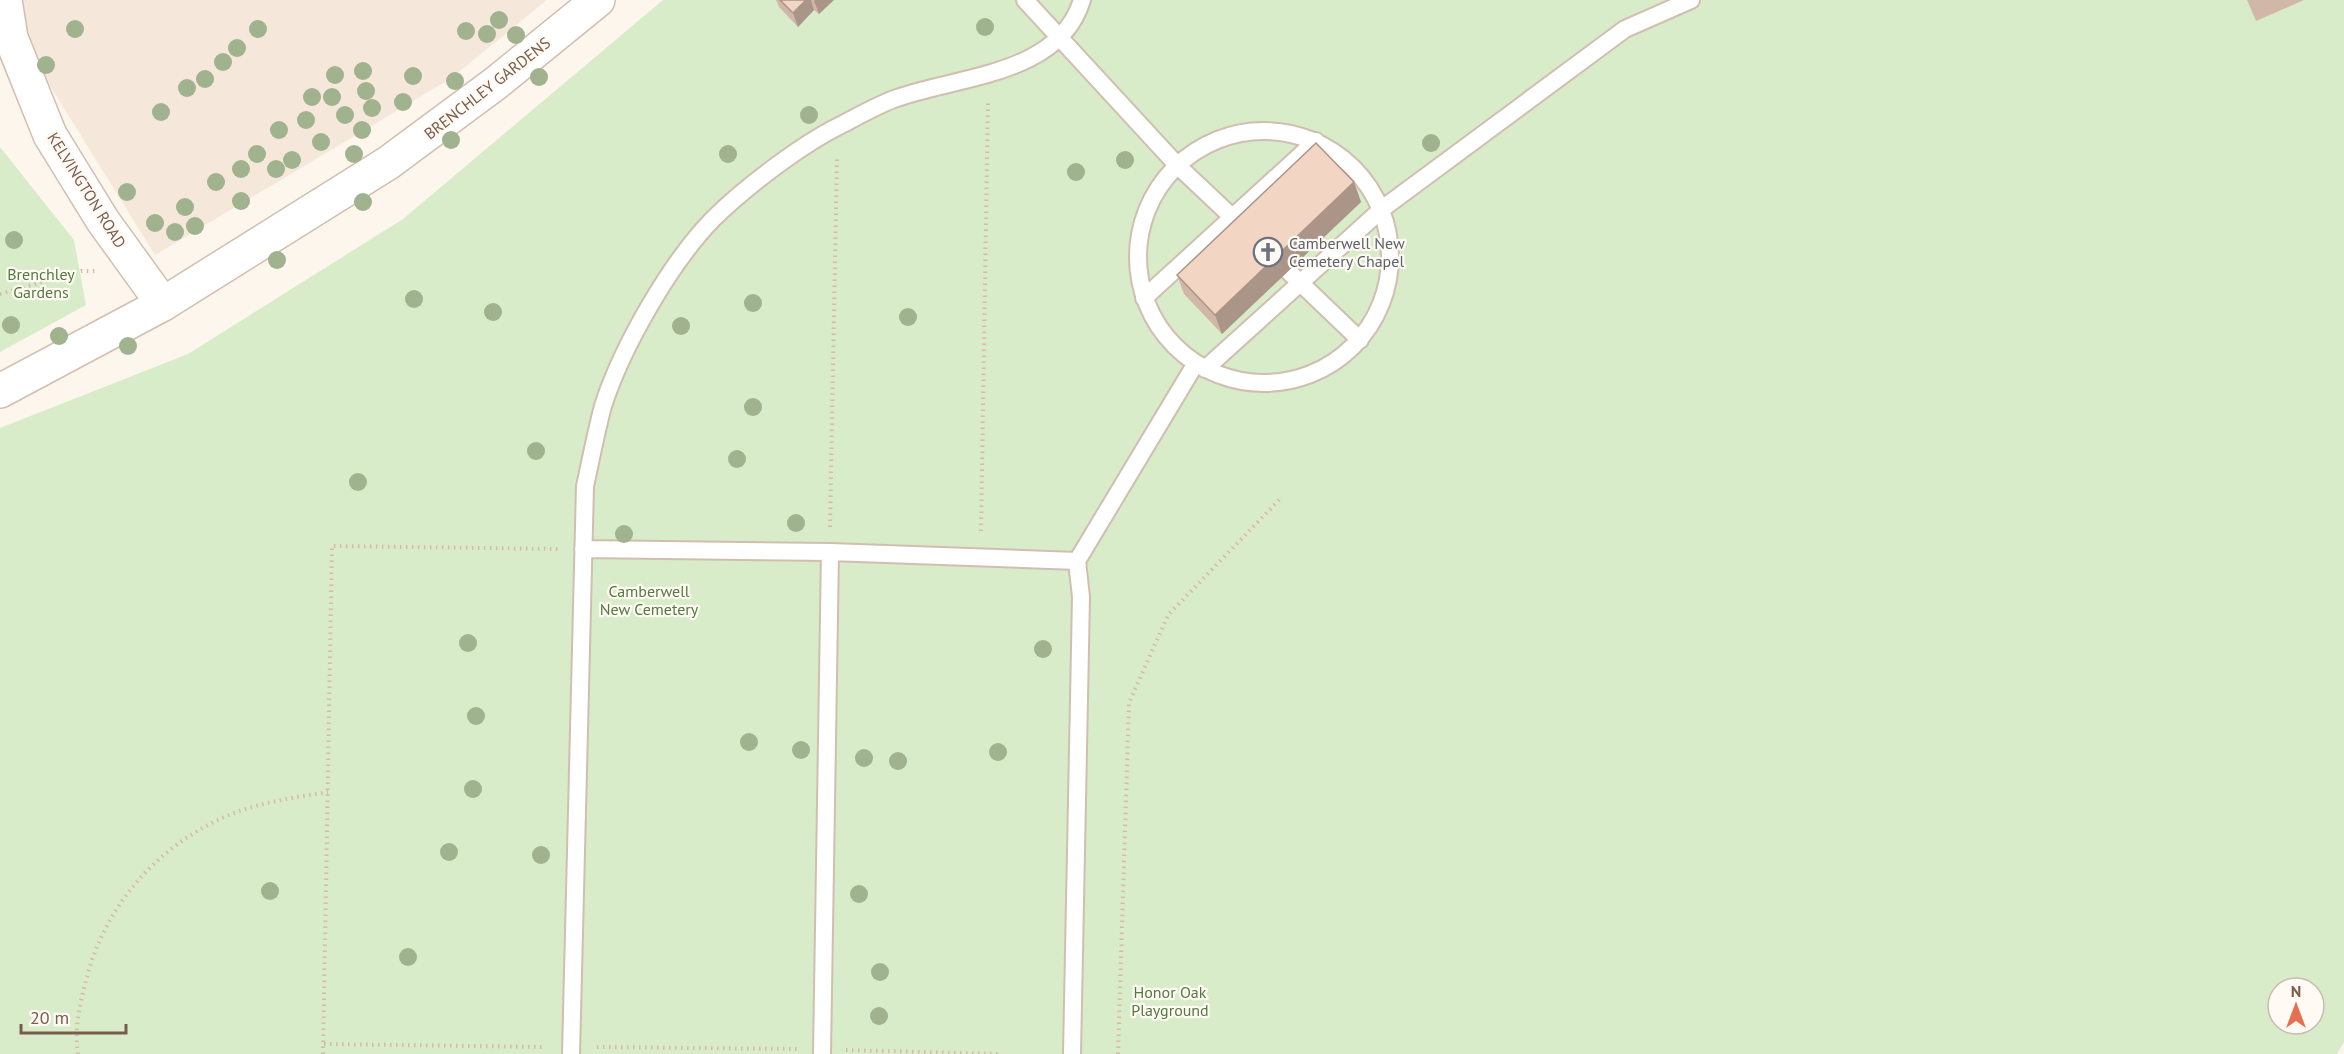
<svg xmlns="http://www.w3.org/2000/svg" width="2344" height="1054" font-family="'PT Sans',sans-serif">
  <style>
    .residential { fill: #f5e8da }
    .green { fill: #d8ecc9; fill-rule: evenodd }
    .lines { fill: none; stroke-linecap: round; stroke-linejoin: round }
    .service-casing { stroke: #d1beb0; stroke-width: 20 }
    .minor-casing { stroke: #d1beb0; stroke-width: 36 }
    .tertiary-casing { stroke: #d1beb0; stroke-width: 36 }
    .path { stroke: #d9b8a5; stroke-width: 4; stroke-dasharray: 1.5 4.5; stroke-linecap: butt }
    .service { stroke: #fff; stroke-width: 16 }
    .minor { stroke: #fff; stroke-width: 33 }
    .tertiary { stroke: #fff; stroke-width: 33 }
    .tree { fill: #a0b28e }
    .wall { fill: #d1b7a8 }
    .shaded-wall { fill: #aa9588 }
    .building { fill: #f3d5c3; stroke: #aa9588; stroke-width: 1.5 }
    .labels { text-anchor: middle; stroke-width: 4.5; stroke-linejoin: round; paint-order: stroke }
    .street-label { font-size: 16px; fill: #7a5c4d; stroke: #fffaf3 }
    .worship-label { font-size: 16px; fill: #5b616d; stroke: #fffaf3; text-anchor: start }
    .park-label { font-size: 16px; fill: #537a41; stroke: #fffaf3 }
  </style>
  <rect width="100%" height="100%" fill="#fdf6ec"/>
  <path class="residential" d="M 0,0 L 547,0 L 450,79 L 155,255 L 21,39 Z"/>
  <path class="green" d="M 663,0 L 2344,0 L 2344,1042 L 2337,1054 L 0,1054 L 0,428 L 188,354 L 403,219 ZM 2278,988 L 2314,988 L 2314,1024 L 2278,1024 Z
    M 0,147 L 74,240 L 86,305 L 0,352 Z"/>
  <g class="lines">
    <g class="service-casing">
      <path id="service" d="M 1025,0 L 1177,165 L 1248,232
        M1138 257a126 126 0 1 1 252 0a126 126 0 1 1-252 0Z
        M 1288,271 L 1360,340
        M 1144,298 L 1316,141
        M 1205,369 L 1382,209 L 1625,29 L 1691,0
        M 583,549 L 830,552 L 1077,561
        M 571,1054 L 585,486 C 591,459 596,432 603,406 C 622,347 670,263 713,219 C 744,188 802,144 841,125 C 858,116 876,106 894,99 C 956,76 1059,76 1082,0
        M 822,1054 L 830,552
        M 1072,1054 L 1081,597 L 1077,561 L 1196,363"/>
    </g>
    <g class="minor-casing">
      <path id="minor" d="M 5,0 L 11,38 L 50,135 L 103,221 L 163,304"/>
    </g>
    <g class="tertiary-casing">
      <path id="tertiary" d="M 0,391 L 163,304 L 388,163 L 496,83 L 598,0"/>
    </g>
    <path class="path" d="M 0,294 L 81,271 L 95,271
      M 830,527 L 837,157
      M 981,531 L 988,100
      M 324,1044 L 545,1047
      M 597,1047 L 797,1049
      M 846,1050 L 998,1054
      M 78,1054 C 74,1029 80,1002 87,977 C 106,903 162,841 234,813 C 264,802 296,797 328,792
      M 323,1054 L 332,546 L 558,549
      M 1118,1054 L 1129,703 L 1168,615 L 1281,498"/>
    <use href="#service" class="service"/>
    <use href="#minor" class="minor"/>
    <use href="#tertiary" class="tertiary"/>
  </g>
  <g class="tree">
    <circle cx="499" cy="20" r="9"/>
    <circle cx="985" cy="27" r="9"/>
    <circle cx="75" cy="29" r="9"/>
    <circle cx="258" cy="29" r="9"/>
    <circle cx="466" cy="31" r="9"/>
    <circle cx="487" cy="34" r="9"/>
    <circle cx="516" cy="35" r="9"/>
    <circle cx="237" cy="48" r="9"/>
    <circle cx="223" cy="62" r="9"/>
    <circle cx="46" cy="65" r="9"/>
    <circle cx="363" cy="71" r="9"/>
    <circle cx="335" cy="75" r="9"/>
    <circle cx="413" cy="76" r="9"/>
    <circle cx="539" cy="77" r="9"/>
    <circle cx="205" cy="79" r="9"/>
    <circle cx="455" cy="81" r="9"/>
    <circle cx="187" cy="88" r="9"/>
    <circle cx="366" cy="91" r="9"/>
    <circle cx="312" cy="97" r="9"/>
    <circle cx="332" cy="97" r="9"/>
    <circle cx="403" cy="102" r="9"/>
    <circle cx="372" cy="108" r="9"/>
    <circle cx="161" cy="112" r="9"/>
    <circle cx="345" cy="115" r="9"/>
    <circle cx="809" cy="115" r="9"/>
    <circle cx="306" cy="120" r="9"/>
    <circle cx="279" cy="130" r="9"/>
    <circle cx="362" cy="130" r="9"/>
    <circle cx="451" cy="140" r="9"/>
    <circle cx="321" cy="142" r="9"/>
    <circle cx="1431" cy="143" r="9"/>
    <circle cx="257" cy="154" r="9"/>
    <circle cx="354" cy="154" r="9"/>
    <circle cx="728" cy="154" r="9"/>
    <circle cx="292" cy="160" r="9"/>
    <circle cx="1125" cy="160" r="9"/>
    <circle cx="241" cy="169" r="9"/>
    <circle cx="276" cy="169" r="9"/>
    <circle cx="1076" cy="172" r="9"/>
    <circle cx="216" cy="182" r="9"/>
    <circle cx="127" cy="192" r="9"/>
    <circle cx="241" cy="201" r="9"/>
    <circle cx="363" cy="202" r="9"/>
    <circle cx="185" cy="207" r="9"/>
    <circle cx="155" cy="223" r="9"/>
    <circle cx="195" cy="226" r="9"/>
    <circle cx="175" cy="232" r="9"/>
    <circle cx="14" cy="240" r="9"/>
    <circle cx="277" cy="260" r="9"/>
    <circle cx="414" cy="299" r="9"/>
    <circle cx="753" cy="303" r="9"/>
    <circle cx="493" cy="312" r="9"/>
    <circle cx="908" cy="317" r="9"/>
    <circle cx="11" cy="325" r="9"/>
    <circle cx="681" cy="326" r="9"/>
    <circle cx="59" cy="336" r="9"/>
    <circle cx="128" cy="346" r="9"/>
    <circle cx="753" cy="407" r="9"/>
    <circle cx="536" cy="451" r="9"/>
    <circle cx="737" cy="459" r="9"/>
    <circle cx="358" cy="482" r="9"/>
    <circle cx="796" cy="523" r="9"/>
    <circle cx="624" cy="534" r="9"/>
    <circle cx="468" cy="643" r="9"/>
    <circle cx="1043" cy="649" r="9"/>
    <circle cx="476" cy="716" r="9"/>
    <circle cx="749" cy="742" r="9"/>
    <circle cx="801" cy="750" r="9"/>
    <circle cx="998" cy="752" r="9"/>
    <circle cx="864" cy="758" r="9"/>
    <circle cx="898" cy="761" r="9"/>
    <circle cx="473" cy="789" r="9"/>
    <circle cx="449" cy="852" r="9"/>
    <circle cx="541" cy="855" r="9"/>
    <circle cx="270" cy="891" r="9"/>
    <circle cx="859" cy="894" r="9"/>
    <circle cx="408" cy="957" r="9"/>
    <circle cx="880" cy="972" r="9"/>
    <circle cx="879" cy="1016" r="9"/>
  </g>
  <path class="wall" d="M 776,0 L 834,0 L 819,14 L 814,10 L 798,27 L 779,7 Z
    M 2247,0 L 2304,0 L 2256,21 Z
    M 1354,182 L 1361,202 L 1222,334 L 1184,294 L 1177,275 Z"/>
  <path class="shaded-wall" d="M 806,0 L 811,0 L 814,10 L 798,27 L 793,13 Z
    M 815,0 L 834,0 L 819,14 L 814,1 Z
    M 1354,182 L 1361,202 L 1222,334 L 1215,315 Z"/>
  <path class="building" d="M 780,0 L 806,0 L 793,13 Z
    M 1316,143 L 1354,182 L 1215,315 L 1177,275 Z"/>
  <defs>
    <g id="church-ring" transform="scale(1.5)"><circle r="9.5" fill="#fffaf3" stroke="#6b7280" stroke-width="1.5"/><path d="M-1.2-6h2.4v3.5h3.3v2.4h-3.3V6h-2.4V-.1h-3.3v-2.4h3.3Z" fill="#6b7280"/></g>
  </defs>
  <g fill-rule="evenodd">
    <use href="#church-ring" x="1268" y="252"/>
  </g>
  <g class="labels">
    <g class="street-label">
      <text transform="translate(487 88) rotate(-38)" y="6">BRENCHLEY GARDENS</text>
      <text transform="translate(87 190) rotate(58)" y="6">KELVINGTON ROAD</text>
    </g>
    <g class="worship-label">
      <text x="1289" y="249">Camberwell New<tspan x="1289" dy="18">Cemetery Chapel</tspan></text>
    </g>
    <g class="park-label">
      <text x="41" y="280">Brenchley<tspan x="41" dy="18">Gardens</tspan></text>
      <text x="649" y="597">Camberwell<tspan x="649" dy="18">New Cemetery</tspan></text>
      <text x="1170" y="998">Honor Oak<tspan x="1170" dy="18">Playground</tspan></text>
    </g>
  </g>
  <g transform="translate(2296 1006)"><circle r="28" fill="#fffaf3" stroke="#cabbb1" stroke-width="1.5"/>
  <path d="M0-4.5L10 22L0 15L-10 22Z" fill="#e76f51"/>
  <text y="-9" font-size="16" font-weight="bold" text-anchor="middle" fill="#7a5c4d">N</text>
  </g>
  <path d="M21 1024v9h105v-9" fill="none" stroke="#7a5c4d" stroke-width="3"/>
  <text x="30" y="1024" font-size="18" fill="#7a5c4d" stroke="#fffaf3" stroke-width="4.5" paint-order="stroke">20 m</text>
</svg>
